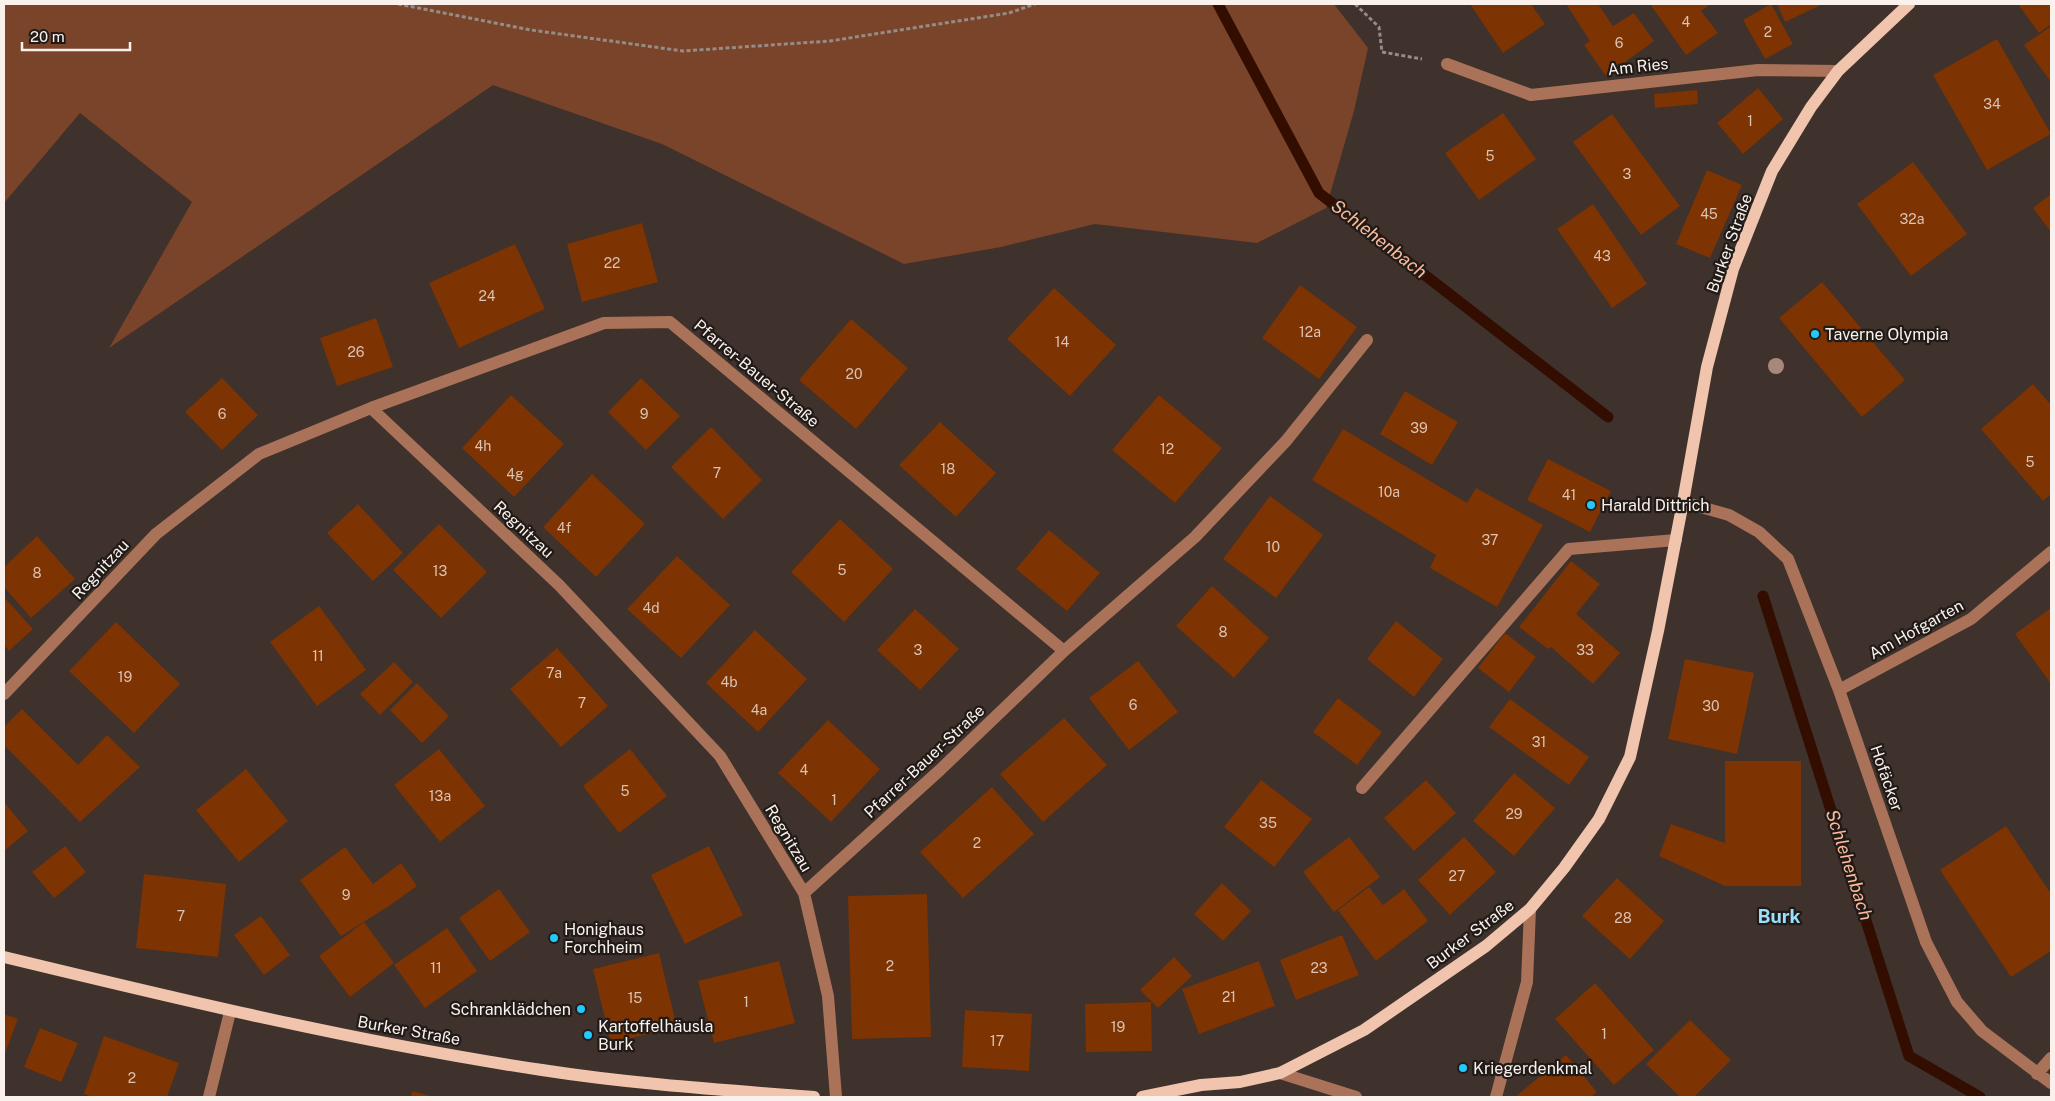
<svg xmlns="http://www.w3.org/2000/svg" width="2055" height="1101" font-family="'Public Sans',sans-serif">
  <style>
    .green { fill: #79442a }
    .lines { fill: none; stroke-linecap: round; stroke-linejoin: round }
    .stream { stroke: #330d00; stroke-width: 11 }
    .building { fill: #7d3302 }
    .path { stroke: #968b86; stroke-width: 3; stroke-dasharray: 4 2.5; stroke-linecap: butt }
    .minor { stroke: #aa7359; stroke-width: 12 }
    .major { stroke: #f1c4ae; stroke-width: 12 }
    .tree { fill: #a8887a }
    .poi-dot { fill: #21c9fd; stroke: #211b18; stroke-width: 2 }
    .labels { text-anchor: middle; stroke-width: 4.5; stroke-linejoin: round; paint-order: stroke }
    .number-label { font-size: 14px; fill: #dbc2b2 }
    .street-label { font-size: 16px; fill: #faf1ed; stroke: #211b18 }
    .poi-label { font-size: 16px; fill: #faf1ed; stroke: #211b18; text-anchor: start }
    .water-label { font-size: 18px; font-style: italic; fill: #fcba9b; stroke: #211b18 }
    .quarter-label { font-size: 19px; font-weight: bold; fill: #9adffc; stroke: #211b18 }
  </style>
  <rect width="100%" height="100%" fill="#3f312b"/>
  <path class="green" d="M 4,4 L 1334,4 L 1368,48 L 1354,111 L 1326,208 L 1257,243 L 1095,224 L 1001,247 L 904,264 L 662,144 L 493,85 L 109,348 L 192,202 L 80,113 L 4,203 Z"/>
  <g class="lines">
    <path class="stream" d="M 1218,4 L 1319,193 L 1608,417
      M 1763,596 L 1909,1056 L 1980,1097"/>
  </g>
  <path class="building" d="M 1470,4 L 1531,4 L 1545,24 L 1503,53 Z
    M 1566,4 L 1598,4 L 1613,26 L 1634,13 L 1654,41 L 1606,76 L 1584,45 L 1590,41 Z
    M 1650,4 L 1711,4 L 1701,11 L 1718,33 L 1686,55 Z
    M 1771,4 L 1793,44 L 1765,59 L 1743,20 Z
    M 1777,4 L 1823,4 L 1785,22 Z
    M 2018,4 L 2051,4 L 2051,24 L 2039,33 Z
    M 2050,27 L 2051,29 L 2051,82 L 2024,45 Z
    M 1997,39 L 2051,134 L 1987,170 L 1933,75 Z
    M 1758,88 L 1783,119 L 1743,154 L 1717,123 Z
    M 1697,90 L 1698,104 L 1655,108 L 1654,94 Z
    M 1503,113 L 1536,159 L 1479,200 L 1445,153 Z
    M 1612,114 L 1680,206 L 1641,235 L 1573,142 Z
    M 1913,162 L 1967,234 L 1911,276 L 1857,204 Z
    M 1707,170 L 1742,185 L 1710,258 L 1676,244 Z
    M 2051,194 L 2051,232 L 2033,208 Z
    M 1593,204 L 1647,284 L 1612,308 L 1557,229 Z
    M 642,223 L 658,282 L 582,302 L 567,244 Z
    M 515,244 L 545,309 L 459,348 L 429,283 Z
    M 1822,282 L 1905,380 L 1862,417 L 1779,318 Z
    M 1300,285 L 1357,327 L 1319,379 L 1262,338 Z
    M 1054,288 L 1116,345 L 1070,396 L 1007,339 Z
    M 376,318 L 393,367 L 337,386 L 320,338 Z
    M 851,319 L 908,368 L 856,429 L 799,380 Z
    M 222,378 L 258,415 L 222,450 L 185,412 Z
    M 641,378 L 680,416 L 646,450 L 608,412 Z
    M 2033,384 L 2051,405 L 2051,494 L 2043,501 L 1981,429 Z
    M 1405,391 L 1458,422 L 1432,465 L 1380,434 Z
    M 511,395 L 564,444 L 514,497 L 462,448 Z
    M 1159,395 L 1222,448 L 1175,503 L 1112,450 Z
    M 940,422 L 996,473 L 956,517 L 899,465 Z
    M 711,427 L 762,480 L 723,519 L 671,467 Z
    M 1343,429 L 1467,503 L 1476,488 L 1543,525 L 1497,607 L 1430,568 L 1436,555 L 1312,480 Z
    M 1548,459 L 1611,491 L 1590,532 L 1527,500 Z
    M 592,474 L 645,524 L 596,577 L 543,527 Z
    M 1270,496 L 1323,535 L 1276,598 L 1223,559 Z
    M 358,504 L 403,553 L 373,581 L 327,533 Z
    M 840,519 L 893,569 L 844,622 L 791,572 Z
    M 439,524 L 487,572 L 441,618 L 393,570 Z
    M 1049,530 L 1100,573 L 1067,611 L 1016,569 Z
    M 37,536 L 75,579 L 31,618 L 4,587 L 4,567 Z
    M 677,556 L 730,605 L 681,658 L 627,609 Z
    M 1571,561 L 1600,584 L 1576,614 L 1620,653 L 1593,684 L 1551,647 L 1548,649 L 1519,627 Z
    M 1212,586 L 1269,638 L 1234,678 L 1176,626 Z
    M 4,597 L 33,629 L 9,651 L 4,645 Z
    M 319,606 L 366,670 L 317,706 L 270,642 Z
    M 2051,608 L 2051,684 L 2015,634 Z
    M 915,609 L 959,649 L 920,690 L 877,650 Z
    M 1396,621 L 1443,659 L 1414,697 L 1367,659 Z
    M 116,622 L 180,684 L 134,733 L 69,671 Z
    M 755,630 L 807,679 L 758,732 L 706,683 Z
    M 1505,633 L 1536,657 L 1509,692 L 1478,668 Z
    M 557,648 L 608,706 L 561,747 L 510,689 Z
    M 1685,659 L 1754,673 L 1737,754 L 1668,739 Z
    M 1138,661 L 1178,712 L 1129,750 L 1089,698 Z
    M 394,662 L 413,682 L 380,715 L 360,694 Z
    M 417,683 L 449,716 L 422,743 L 390,710 Z
    M 1338,698 L 1382,732 L 1357,765 L 1313,732 Z
    M 1510,699 L 1589,757 L 1569,785 L 1489,727 Z
    M 22,709 L 78,765 L 107,735 L 140,767 L 80,822 L 4,745 L 4,727 Z
    M 1064,718 L 1107,765 L 1043,822 L 1000,774 Z
    M 828,720 L 880,769 L 831,822 L 778,773 Z
    M 439,749 L 485,806 L 440,842 L 394,785 Z
    M 630,749 L 667,796 L 619,833 L 583,786 Z
    M 1725,761 L 1801,761 L 1801,886 L 1725,886 L 1659,856 L 1671,824 L 1725,843 Z
    M 246,769 L 288,821 L 239,862 L 196,810 Z
    M 1514,773 L 1555,808 L 1514,856 L 1473,821 Z
    M 1261,780 L 1312,819 L 1274,867 L 1224,827 Z
    M 1426,780 L 1456,813 L 1414,851 L 1384,818 Z
    M 992,787 L 1034,834 L 963,898 L 920,852 Z
    M 4,802 L 28,831 L 4,851 Z
    M 2006,826 L 2051,894 L 2051,951 L 2011,977 L 1940,870 Z
    M 1349,837 L 1380,877 L 1334,912 L 1303,872 Z
    M 1464,837 L 1496,872 L 1450,915 L 1418,880 Z
    M 65,846 L 86,872 L 54,898 L 32,872 Z
    M 709,846 L 743,915 L 685,944 L 651,875 Z
    M 345,847 L 373,884 L 401,863 L 417,886 L 389,906 L 341,936 L 300,880 Z
    M 144,874 L 226,884 L 218,957 L 136,948 Z
    M 1617,878 L 1664,921 L 1630,959 L 1582,916 Z
    M 1222,883 L 1251,911 L 1223,941 L 1194,914 Z
    M 1369,887 L 1383,905 L 1404,889 L 1428,921 L 1376,961 L 1338,910 Z
    M 499,889 L 530,932 L 490,961 L 459,918 Z
    M 927,894 L 931,1037 L 852,1039 L 848,896 Z
    M 261,916 L 290,955 L 264,975 L 234,935 Z
    M 364,922 L 394,963 L 350,997 L 319,956 Z
    M 447,928 L 477,971 L 425,1008 L 394,965 Z
    M 1342,935 L 1359,975 L 1296,1000 L 1280,960 Z
    M 659,953 L 677,1027 L 611,1043 L 593,969 Z
    M 1174,957 L 1192,976 L 1158,1008 L 1140,990 Z
    M 779,961 L 795,1023 L 714,1043 L 698,981 Z
    M 1259,961 L 1275,1006 L 1199,1034 L 1182,989 Z
    M 1595,983 L 1654,1050 L 1614,1085 L 1555,1019 Z
    M 1151,1002 L 1152,1051 L 1086,1052 L 1085,1004 Z
    M 965,1010 L 1032,1014 L 1029,1071 L 962,1067 Z
    M 4,1014 L 18,1019 L 4,1056 Z
    M 1690,1020 L 1731,1060 L 1694,1097 L 1680,1097 L 1646,1064 Z
    M 40,1028 L 78,1043 L 61,1082 L 24,1067 Z
    M 104,1036 L 179,1063 L 167,1097 L 93,1097 L 84,1094 Z
    M 1566,1055 L 1597,1092 L 1591,1097 L 1515,1097 Z
    M 412,1091 L 434,1097 L 411,1097 Z"/>
  <g class="lines">
    <path class="path" d="M 398,4 L 531,30 L 683,51 L 830,41 L 1009,13 L 1035,4
      M 1355,4 L 1379,27 L 1382,52 L 1422,59"/>
    <path class="minor" d="M 1447,64 L 1531,95 L 1758,70 L 1838,71
      M 371,408 L 559,585 L 720,756 L 804,893 L 828,996 L 836,1097
      M 1683,502 L 1729,515 L 1759,532 L 1788,559 L 1839,690 L 1926,942 L 1957,1002 L 1982,1031 L 2051,1083
      M 1839,690 L 1971,619 L 2051,552
      M 4,694 L 156,534 L 259,454 L 371,408 L 604,323 L 670,322 L 1064,651
      M 1362,788 L 1569,549 L 1676,540
      M 804,893 L 940,770 L 1064,651 L 1195,537 L 1286,441 L 1367,340
      M 1280,1073 L 1356,1097
      M 2037,1074 L 2051,1058
      M 209,1097 L 230,1012
      M 1496,1097 L 1527,982 L 1530,909"/>
    <path class="major" d="M 4,957 C 182,1000 361,1043 542,1070 C 632,1084 724,1090 814,1097
      M 1142,1097 L 1201,1085 L 1240,1082 L 1280,1073 L 1364,1030 L 1486,946 L 1530,909 L 1564,868 L 1599,819 L 1630,757 L 1658,631 L 1683,502 L 1707,367 L 1733,269 L 1772,171 L 1811,107 L 1838,71 L 1909,4"/>
  </g>
  <circle class="tree" cx="1776" cy="366" r="8"/>
  <g class="poi-dot">
    <circle cx="1815" cy="334" r="5"/>
    <circle cx="1591" cy="505" r="5"/>
    <circle cx="554" cy="938" r="5"/>
    <circle cx="581" cy="1009" r="5"/>
    <circle cx="588" cy="1035" r="5"/>
    <circle cx="1463" cy="1068" r="5"/>
  </g>
  <g class="labels">
    <g class="number-label">
      <text x="1686" y="27">4</text>
      <text x="1768" y="37">2</text>
      <text x="1619" y="48">6</text>
      <text x="1992" y="109">34</text>
      <text x="1750" y="126">1</text>
      <text x="1490" y="161">5</text>
      <text x="1627" y="179">3</text>
      <text x="1709" y="219">45</text>
      <text x="1912" y="224">32a</text>
      <text x="1602" y="261">43</text>
      <text x="612" y="268">22</text>
      <text x="487" y="301">24</text>
      <text x="1310" y="337">12a</text>
      <text x="1062" y="347">14</text>
      <text x="356" y="357">26</text>
      <text x="854" y="379">20</text>
      <text x="222" y="419">6</text>
      <text x="644" y="419">9</text>
      <text x="1419" y="433">39</text>
      <text x="483" y="451">4h</text>
      <text x="1167" y="454">12</text>
      <text x="2030" y="467">5</text>
      <text x="948" y="474">18</text>
      <text x="717" y="478">7</text>
      <text x="515" y="479">4g</text>
      <text x="1389" y="497">10a</text>
      <text x="1569" y="500">41</text>
      <text x="564" y="533">4f</text>
      <text x="1490" y="545">37</text>
      <text x="1273" y="552">10</text>
      <text x="842" y="575">5</text>
      <text x="440" y="576">13</text>
      <text x="37" y="578">8</text>
      <text x="651" y="613">4d</text>
      <text x="1223" y="637">8</text>
      <text x="918" y="655">3</text>
      <text x="1585" y="655">33</text>
      <text x="318" y="661">11</text>
      <text x="554" y="678">7a</text>
      <text x="125" y="682">19</text>
      <text x="729" y="687">4b</text>
      <text x="582" y="708">7</text>
      <text x="1133" y="710">6</text>
      <text x="1711" y="711">30</text>
      <text x="759" y="715">4a</text>
      <text x="1539" y="747">31</text>
      <text x="804" y="775">4</text>
      <text x="625" y="796">5</text>
      <text x="440" y="801">13a</text>
      <text x="834" y="805">1</text>
      <text x="1514" y="819">29</text>
      <text x="1268" y="828">35</text>
      <text x="977" y="848">2</text>
      <text x="1457" y="881">27</text>
      <text x="346" y="900">9</text>
      <text x="181" y="921">7</text>
      <text x="1623" y="923">28</text>
      <text x="890" y="971">2</text>
      <text x="436" y="973">11</text>
      <text x="1319" y="973">23</text>
      <text x="1229" y="1002">21</text>
      <text x="635" y="1003">15</text>
      <text x="746" y="1007">1</text>
      <text x="1118" y="1032">19</text>
      <text x="1604" y="1039">1</text>
      <text x="997" y="1046">17</text>
      <text x="132" y="1083">2</text>
    </g>
    <g class="street-label">
      <text transform="translate(1638 66) rotate(-6)" y="6">Am Ries</text>
      <text transform="translate(1729 243) rotate(-70)" y="6">Burker Straße</text>
      <text transform="translate(757 373) rotate(40)" y="6">Pfarrer-Bauer-Straße</text>
      <text transform="translate(524 529) rotate(43)" y="6">Regnitzau</text>
      <text transform="translate(100 569) rotate(-47)" y="6">Regnitzau</text>
      <text transform="translate(1916 629) rotate(-29)" y="6">Am Hofgarten</text>
      <text transform="translate(924 761) rotate(-43)" y="6">Pfarrer-Bauer-Straße</text>
      <text transform="translate(1887 778) rotate(71)" y="6">Hofäcker</text>
      <text transform="translate(789 838) rotate(59)" y="6">Regnitzau</text>
      <text transform="translate(1470 934) rotate(-37)" y="6">Burker Straße</text>
      <text transform="translate(409 1030) rotate(10)" y="6">Burker Straße</text>
    </g>
    <g class="poi-label">
      <text x="1825" y="340">Taverne Olympia</text>
      <text x="1601" y="511">Harald Dittrich</text>
      <text x="564" y="935">Honighaus<tspan x="564" dy="18">Forchheim</tspan></text>
      <text x="571" y="1015" text-anchor="end">Schranklädchen</text>
      <text x="598" y="1032">Kartoffelhäusla<tspan x="598" dy="18">Burk</tspan></text>
      <text x="1473" y="1074">Kriegerdenkmal</text>
    </g>
    <g class="water-label">
      <text transform="translate(1379 239) rotate(38)" y="6">Schlehenbach</text>
      <text transform="translate(1849 865) rotate(72)" y="6">Schlehenbach</text>
    </g>
    <g class="quarter-label">
      <text x="1779" y="923">Burk</text>
    </g>
  </g>
  <rect width="2055" height="1101" fill="none" stroke="#faf1ed" stroke-width="10"/>
  <path d="M22 42v8h108v-8" fill="none" stroke="#faf1ed" stroke-width="2.5"/>
  <text x="30" y="42" font-size="15" fill="#faf1ed" stroke="#211b18" stroke-width="4" paint-order="stroke">20 m</text>
</svg>
